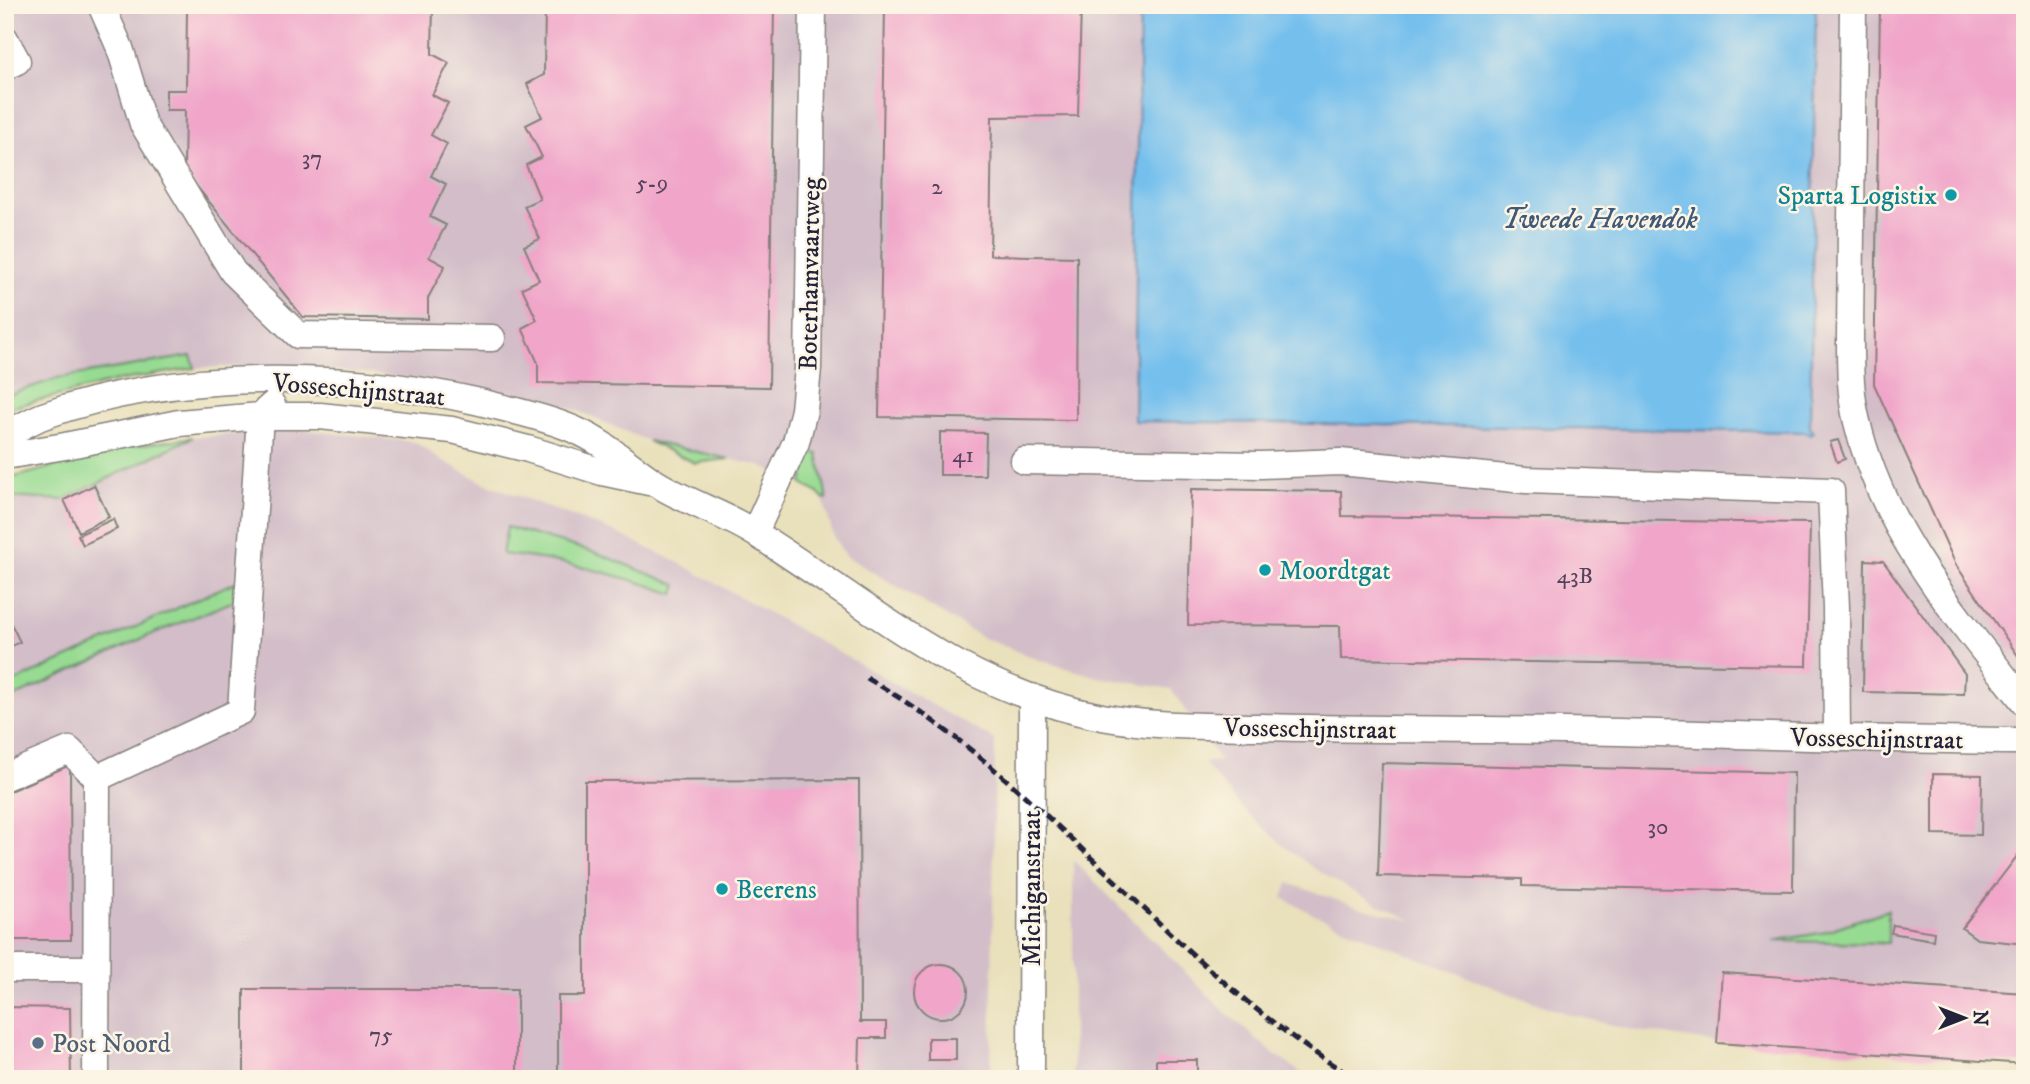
<svg xmlns="http://www.w3.org/2000/svg" width="2030" height="1084" font-family="'IM FELL DW Pica',serif">
  <style>
    .industrial { fill: #d2bdc8 }
    .green { fill: #97da91; stroke: #5c7e66; stroke-width: 2 }
    .water { fill: #74bfed; stroke: #4b7094; stroke-width: 2 }
    .building { fill: #f0a5c9 }
    .lines { fill: none; stroke-linecap: round; stroke-linejoin: round }
    .minor-casing { stroke: #86817c; stroke-width: 29 }
    .minor { stroke: #fff; stroke-width: 26 }
    .rail { stroke: #22223b; stroke-width: 5; stroke-dasharray: 10 5; stroke-linecap: butt }
    .culture-dot { fill: #0f9aa8; stroke: #fcf5e5; stroke-width: 2.5 }
    .service-dot { fill: #5c6f8a; stroke: #fcf5e5; stroke-width: 2.5 }
    .labels { text-anchor: middle; stroke-width: 5; stroke-linejoin: round; paint-order: stroke }
    .number-label { font-size: 23px; fill: #56435e }
    .culture-label { font-size: 26px; fill: #0d838f; stroke: #fcf5e5; text-anchor: start }
    .street-label { font-size: 26px; fill: #22223b; stroke: #fcf5e5 }
    .service-label { font-size: 26px; fill: #4e5e75; stroke: #fcf5e5; text-anchor: start }
    .water-label { font-size: 28px; font-style: italic; fill: #3f5979; stroke: #fcf5e5 }
  </style>
  <rect width="100%" height="100%" fill="#fcf5e5"/>
  <filter id="ink" filterUnits="userSpaceOnUse"><feTurbulence type="fractalNoise" baseFrequency=".0143" numOctaves="2"/><feDisplacementMap in="SourceGraphic" scale="14" xChannelSelector="R" yChannelSelector="G"/><feConvolveMatrix kernelMatrix="1 2 1 2 8 2 1 2 1" color-interpolation-filters="sRGB"/></filter>
  <filter id="wash" filterUnits="userSpaceOnUse"><feTurbulence type="fractalNoise" baseFrequency=".00686" numOctaves="4" result="noise"/><feDisplacementMap in="SourceGraphic" scale="28" xChannelSelector="R" yChannelSelector="G"/><feGaussianBlur stdDeviation="1.57" result="paint"/><feColorMatrix in="noise" values="0 0 0 0 0 0 0 0 0 0 0 0 0 0 0 0 0 1.4 0 .05"/><feComposite in="paint" operator="in"/></filter>
  <g filter="url(#wash)">
    <rect width="100%" height="100%" fill="#e9e0bc"/>
    <!-- industrial -->
    <path class="industrial" d="M5,5H1140L1134,421L1805,432L1810,435L1813,432L1810,427L1816,5H2025V993L1723,973L1717,1043L1633,1030L1571,1015L1511,994L1385,945L1313,914L1283,898L1288,883L1357,907L1413,921L1359,895L1315,869L1280,843L1241,807L1204,763L1220,761L1171,689L1098,677L1042,661L981,637L846,556L834,538L823,499L811,488L760,466L648,441L566,406L437,381L306,367L257,366L195,368L117,381L5,409Z
      M297,429L415,442L440,459L482,482L617,533L687,567L995,740L991,1079H5V481L126,447L193,437Z
      M1073,860L1223,1010L1274,1054L1310,1079H1073Z"/>
    <!-- green -->
    <path class="green" d="M191,356L195,368L117,381L5,409V396L58,378Z
      M193,437L64,500L5,497V481L15,477L126,447Z
      M648,441L729,459L695,463Z
      M812,452L818,454L827,499H823L818,493L802,484L809,455Z
      M507,527L597,553L677,585L674,594C618,574 562,560 502,554Z
      M235,582L234,601L150,635L5,701V686Z
      M1888,910V943L1773,941L1820,933Z"/>
    <!-- water -->
    <path class="water" d="M1140,5H1816L1810,427L1813,432L1810,435L1805,432L1134,421Z"/>
    <g id="blocks">
      <!-- building -->
      <path class="building" d="M167,5H433L432,54L449,63L432,95L448,103L431,135L447,144L431,176L446,184L430,217L446,225L429,257L445,266L428,298V319L303,317L184,171L185,110H166V90H186L187,9L167,8Z
        M545,5H774L769,387L538,383V363L522,328L537,320L522,288L539,280L524,246L540,239L524,206L540,199L526,165L542,157L526,125L542,117L527,84L544,75Z
        M885,5H1081L1078,116L992,117L990,255L1077,257L1076,420L879,417Z
        M1880,5H2025V666L1956,565L1874,384Z
        M940,432L986,433L985,475H940Z
        M1838,440L1845,459L1837,462L1830,442Z
        M94,485L109,517L79,532L64,500Z
        M1191,489L1341,491L1342,516L1810,523L1807,666L1341,659L1340,626L1188,625Z
        M113,519L117,529L83,545L78,535Z
        M1865,560L1883,561L1965,674L1964,694L1863,692Z
        M5,611L20,642L5,649Z
        M1382,763L1794,773L1793,891L1522,886V879L1378,876Z
        M70,765L71,940H5V793Z
        M1933,774L1982,775L1981,835L1933,834Z
        M859,780L860,1022H886V1038H860L859,1079H558V996H585V781Z
        M2025,846V944L1977,939L1962,928Z
        M1893,925L1934,932L1933,940L1891,933Z
        M914 991a27 27 0 1 1 54 0a27 27 0 1 1-54 0Z
        M1722,973L2025,993V1064L1717,1043Z
        M244,989H517V1079H244Z
        M5,1007L70,1008L71,1079H5Z
        M928,1038H956V1060H928Z
        M1156,1060H1197V1073H1224V1079H1130V1074H1156Z"/>
    </g>
  </g>
  <g filter="url(#ink)">
    <use href="#blocks" fill-opacity="0" stroke="#86817c" stroke-width="2"/>
    <g class="lines">
      <defs>
        <path id="minor" d="M101,5L120,48L143,124L233,272L298,335L492,338
          M1853,5L1850,338C1850,366 1850,395 1857,422C1882,530 1958,618 2025,703
          M5,39L17,61L5,67
          M5,435C18,429 30,421 43,416C179,367 365,371 504,408C527,414 553,420 575,430C604,442 628,465 654,482C687,503 726,514 758,535C872,607 965,691 1102,717C1155,727 1208,726 1261,727C1335,729 1410,729 1484,730C1664,731 1844,740 2025,741
          M5,456L65,446L179,423L260,416H320L452,430L528,449L602,472L649,482
          M1024,461L1261,465L1340,462L1526,480L1831,491L1836,607L1837,738
          M755,532L796,442L804,410L808,368L813,5
          M5,777L69,750L97,778L96,1079
          M97,778L241,711L260,416L272,405
          M5,969H96
          M1031,1079L1032,697"/>
      </defs>
      <!-- minor casing -->
      <use href="#minor" class="minor-casing"/>
      <!-- minor -->
      <use href="#minor" class="minor"/>
      <!-- rail -->
      <path class="rail" d="M867,678C1051,784 1173,971 1356,1079"/>
    </g>
  </g>
  <!-- markers -->
  <g class="culture-dot">
    <circle cx="1951" cy="195" r="7"/>
    <circle cx="1265" cy="570" r="7"/>
    <circle cx="722" cy="889" r="7"/>
  </g>
  <circle class="service-dot" cx="38" cy="1043" r="7"/>
  <g class="labels">
    <!-- number labels -->
    <g class="number-label">
      <text x="312" y="165">37</text>
      <text x="652" y="190">5-9</text>
      <text x="937" y="194">2</text>
      <text x="963" y="462">41</text>
      <text x="1575" y="583">43B</text>
      <text x="1658" y="834">30</text>
      <text x="381" y="1042">75</text>
    </g>
    <!-- culture labels -->
    <g class="culture-label">
      <text x="1937" y="204" text-anchor="end">Sparta Logistix</text>
      <text x="1279" y="579">Moordtgat</text>
      <text x="736" y="898">Beerens</text>
    </g>
    <!-- street labels -->
    <g class="street-label">
      <text transform="translate(809 274) rotate(-89)" y="9">Boterhamvaartweg</text>
      <text transform="translate(359 389) rotate(5)" y="9">Vosseschijnstraat</text>
      <text transform="translate(1310 728) rotate(1)" y="9">Vosseschijnstraat</text>
      <text transform="translate(1877 738) rotate(1)" y="9">Vosseschijnstraat</text>
      <text transform="translate(1031 888) rotate(-90)" y="9">Michiganstraat</text>
    </g>
    <!-- service labels -->
    <g class="service-label">
      <text x="52" y="1052">Post Noord</text>
    </g>
    <!-- water labels -->
    <g class="water-label">
      <text x="1600" y="228">Tweede Havendok</text>
    </g>
  </g>
  <!-- margin -->
  <rect width="2030" height="1084" fill="none" stroke="#fcf5e5" stroke-width="28"/>
  <!-- north arrow -->
  <g transform="translate(1964 1018) rotate(90)" stroke="#fcf5e5" stroke-width="5" paint-order="stroke">
  <path d="M0-5L12 26L0 18L-12 26Z" fill="#22223b"/>
  <text y="-10" font-size="19" font-weight="bold" text-anchor="middle" fill="#22223b">N</text>
  </g>
</svg>
